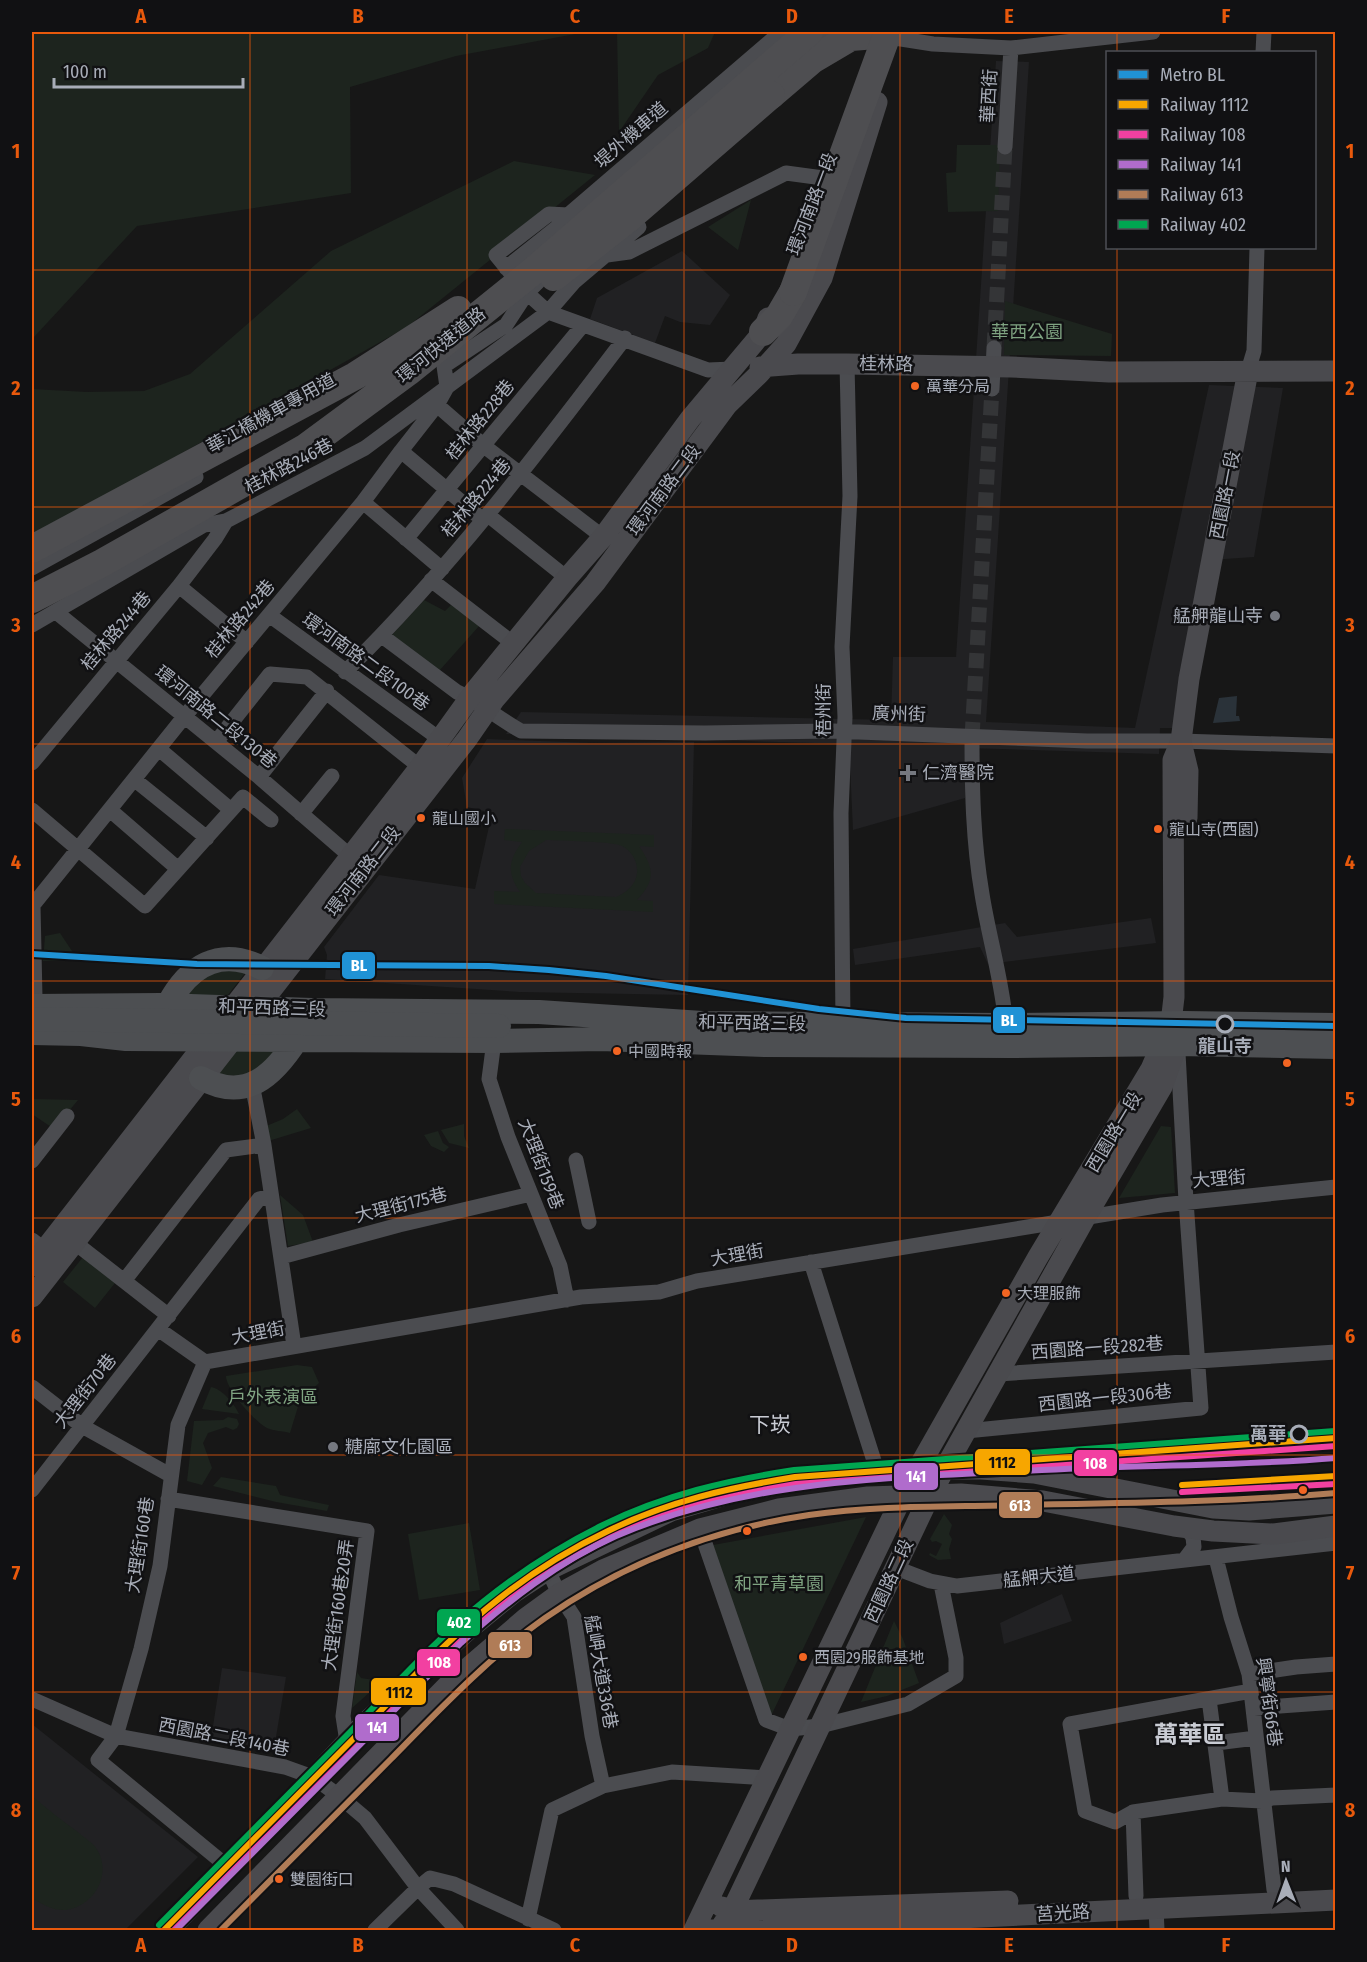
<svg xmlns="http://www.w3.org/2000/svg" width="1367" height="1962" font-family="'Fira Sans Condensed','Noto Sans TC',sans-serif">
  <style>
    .built { fill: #212123 }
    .green { fill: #1d241e; fill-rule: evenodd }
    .water { fill: #2a3239 }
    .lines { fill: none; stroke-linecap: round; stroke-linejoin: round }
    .street-tunnel { stroke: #343537; stroke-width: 15; stroke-dasharray: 15 8; stroke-linecap: butt }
    .street { stroke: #4b4c50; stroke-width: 15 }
    .secondary { stroke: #4a4a4e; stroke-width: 21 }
    .primary { stroke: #4d4f52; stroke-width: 24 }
    .highway { stroke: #4e4e51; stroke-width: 28 }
    .primary-bridge { stroke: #4d4f52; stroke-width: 24 }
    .highway-bridge { stroke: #4e4e51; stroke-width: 28 }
    .rail-1-casing { stroke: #111113; stroke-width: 10 }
    .rail-2-casing { stroke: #111113; stroke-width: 10 }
    .rail-3-casing { stroke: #111113; stroke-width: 10 }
    .rail-4-casing { stroke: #111113; stroke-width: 10 }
    .rail-5-casing { stroke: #111113; stroke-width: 10 }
    .rail-1 { stroke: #f7a600; stroke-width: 6 }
    .rail-2 { stroke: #f240a1; stroke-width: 6 }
    .rail-3 { stroke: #b06ccc; stroke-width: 6 }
    .rail-4 { stroke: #b07c57; stroke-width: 6 }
    .rail-5 { stroke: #00a651; stroke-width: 6 }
    .metro-1-casing { stroke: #111113; stroke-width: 10 }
    .metro-1 { stroke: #2092d5; stroke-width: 6 }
    .grid { fill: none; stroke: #e8590c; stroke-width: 1.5; stroke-opacity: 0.55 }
    .bus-dot { fill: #f26522; stroke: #111113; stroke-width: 2 }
    .poi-dot { fill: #757880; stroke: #111113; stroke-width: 2 }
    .stop-dot { fill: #111113; stroke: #a8adb8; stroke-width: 3 }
    .labels { text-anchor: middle; stroke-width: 5; stroke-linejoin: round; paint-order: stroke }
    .bus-label { font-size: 16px; fill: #a8adb8; stroke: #111113; text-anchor: start }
    .street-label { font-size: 18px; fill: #a8adb8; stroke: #111113 }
    .park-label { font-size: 18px; fill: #7fa381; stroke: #111113 }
    .poi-label { font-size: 18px; fill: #a8adb8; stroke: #111113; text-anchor: start }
    .stop-label { font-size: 18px; font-weight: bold; fill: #a8adb8; stroke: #111113 }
    .quarter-label { font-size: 21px; fill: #c9ccd4; stroke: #111113 }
    .district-label { font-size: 24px; font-weight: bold; fill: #c9ccd4; stroke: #111113 }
    .line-badge { stroke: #111113; stroke-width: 2 }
    .badge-label { font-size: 16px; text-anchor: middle; font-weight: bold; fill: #fff }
    .pale-badge-label { font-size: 16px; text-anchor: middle; font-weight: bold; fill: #111 }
    .neatline { fill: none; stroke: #e8590c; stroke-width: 2 }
    .grid-label { font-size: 20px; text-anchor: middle; font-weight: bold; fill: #e8590c }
  </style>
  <rect width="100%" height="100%" fill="#171717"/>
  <!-- built -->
  <path class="built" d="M996,61L1029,62L986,722L1135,728L1209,385L1283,388L1254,557L1210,560L1176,728H1160L1159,754L967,748L965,798L853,830L849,744L506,734L521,712L891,720L893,657H956Z
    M682,251L730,295L710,325L680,322L665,316L655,343L590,319L597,298Z
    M487,739L592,743L694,742L688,995L520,992L325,979L327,955L324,947L379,875L475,889L492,813L467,807L462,778Z
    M1151,918L1156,943L988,964L980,947L855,965L853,949L1005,923L1017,937Z
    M1062,1594L1072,1621L1004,1644L1000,1623Z
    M222,1668L286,1677L274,1749L211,1739Z
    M32,1724L198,1857L125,1930H32Z"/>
  <!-- green -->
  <path class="green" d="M32,32H586L456,56L350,87L351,193L137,226L34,337H32Z
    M617,32H715L708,48L658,75L619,132Z
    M957,145H1000L998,211L948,212L946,173L956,172Z
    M514,161L595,175L407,327L32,537V389L87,392L144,391L190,374L331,251Z
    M751,200L738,250L708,227Z
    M1005,301L1112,334L1111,356L1004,355Z
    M424,600L445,611L451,605L480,625L439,671L391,636Z
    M505,829L654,835V847L639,846C654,868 656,880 637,900L653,901V912L494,904V891L520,892C507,873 508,861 522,842L504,840ZM546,840C561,841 611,841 622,846C632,851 638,862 637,873C636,885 626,893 616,897L536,893L525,883L521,876L520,867L529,851Z
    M60,933L78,960L43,961L45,936Z
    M219,965L246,972L227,996H183Z
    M238,1048H275L280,1055L254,1078L217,1074Z
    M32,1099L78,1100L54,1129L32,1114Z
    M297,1109L311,1128L265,1142L264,1127L283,1119Z
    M464,1124V1136L469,1148L449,1143L441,1130Z
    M1161,1126L1171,1127L1175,1193L1119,1198Z
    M438,1131L443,1143L449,1147L444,1152L431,1146L424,1135Z
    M280,1195L303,1215L313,1242L288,1246Z
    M83,1257L115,1283L95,1308L63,1282Z
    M297,1365L312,1367L319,1383L300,1400L290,1433C283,1431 273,1431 267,1428C254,1421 226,1389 226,1376Z
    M211,1387C222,1389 234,1403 239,1414L202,1409Z
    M228,1417L237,1419L239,1424L237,1428L233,1430L226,1427L208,1433L203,1443L212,1468L202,1485L187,1481L194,1421L223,1420Z
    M221,1477L276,1486L280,1495L329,1505L327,1511L276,1502L213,1486Z
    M944,1514L952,1525L949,1534L952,1539L949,1549L951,1559L938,1560L929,1555L930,1553L936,1556L942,1544L936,1541L932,1542L930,1539Z
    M866,1517L771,1716L713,1545Z
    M469,1523L480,1590L419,1600L408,1534Z
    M894,1621L903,1639L919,1683L887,1696L861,1702Z
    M357,1672L361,1678L374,1680L387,1677L352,1708Z
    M32,1796C47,1809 63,1821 79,1833C84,1838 92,1842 96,1848C113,1873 95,1906 66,1910C53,1911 42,1904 32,1898Z"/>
  <!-- water -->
  <path class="water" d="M1237,696L1236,716H1239L1240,721L1213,723L1219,698Z"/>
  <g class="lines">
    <!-- street-tunnel -->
    <path class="street-tunnel" d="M994,348L1005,147
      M972,737L992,389"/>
    <!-- street -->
    <path class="street" d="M882,36L933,44L1011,48L1153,32
      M808,49L828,32
      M1263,52L1264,32
      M1005,147L1011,48
      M568,215L549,214L496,255L527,293L548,312L708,370L733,369
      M607,255L629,252L786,173L823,178
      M506,268L561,224L568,215L781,32
      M847,364L850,496L842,647L845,717L841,813L843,1023L850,1029
      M1248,371L1254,351L1257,248
      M992,389L994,348
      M437,405L484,446L603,537
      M401,451L483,520
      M363,502L442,569
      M488,515L567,578
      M406,539L583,325
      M32,568L196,477
      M431,580L514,644
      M179,586L247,642
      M56,612L259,777L349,855
      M269,615L441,740
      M32,625L204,525L226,521L365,448L548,312L574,282L639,227
      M382,636L457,692C480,702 499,719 521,731L705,733L833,731L1087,741H1181L1336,746
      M345,672C449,570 537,454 625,338
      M972,737C972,790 973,841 982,894C989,938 1002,980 1006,1025
      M216,742L270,674L307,677L420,767
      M159,749L231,810
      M32,763L179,586L215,539L226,521
      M259,777L327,691
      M135,780L207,838
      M32,810L145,906L243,797L271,820
      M110,810L177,868
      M301,814L332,776
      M35,998L33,905L184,717L363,502L401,451L437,405L447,387L444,366L506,325L527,293L538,282
      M494,1041L489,1079L508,1137L560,1266L567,1300
      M252,1084L264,1145L294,1346
      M576,1160L589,1222
      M32,1161L67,1116
      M32,1240L45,1250
      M74,1242L169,1316
      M281,1257L399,1225L531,1194
      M811,1262L875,1464L880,1471
      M124,1281L226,1150L264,1145
      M158,1329L205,1362L581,1297L659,1292L697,1281L1162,1205L1336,1187
      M205,1362L178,1425L160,1566L141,1649L116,1736L98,1760L228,1867
      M998,1374L1336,1352
      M32,1387L82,1426L170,1475
      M966,1431L1201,1408L1186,1201L1178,1053
      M32,1490L259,1199L271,1196
      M168,1499L367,1531L343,1716L347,1742
      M700,1529L766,1720L790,1729L820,1726L908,1704L956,1676V1658L941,1584
      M1216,1558L1231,1617L1249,1674L1274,1890
      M1185,1559L1194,1547L1193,1537L1186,1528
      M896,1568L930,1581L957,1586L1336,1543
      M548,1570L559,1594L574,1617L592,1736L603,1786
      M1249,1674L1296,1667L1336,1664
      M32,1699L116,1736L285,1767L313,1777L339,1796L365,1818L418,1888L457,1930
      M1209,1699L1222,1799
      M1254,1708L1336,1702
      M1216,1743L1256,1738
      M1133,1812L1115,1822L1085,1811L1070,1724L1251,1691
      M1136,1896L1133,1812L1222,1799L1262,1801L1272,1798L1336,1795
      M1156,1908L1157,1930
      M528,1919L552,1810L603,1786L672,1772L767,1778
      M375,1930L418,1888L430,1878L454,1884L554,1930"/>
    <!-- secondary -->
    <path class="secondary" d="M760,367L798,364H847L1011,367L1109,372L1336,371
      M1181,742L1188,771L1187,818
      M32,1266L420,767L474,692L567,578L603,537L690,419L763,332L768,318
      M32,1297L467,739L494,700L595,583L727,405L759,374L786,344L822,278L877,102
      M722,1907L732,1911L1008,1901
      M169,1930L365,1723L469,1629L513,1593L548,1570L671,1511L729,1494L785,1483L880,1471L944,1469H981L1034,1473L1213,1508L1249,1510L1336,1503
      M208,1930L448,1685L526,1618L559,1594L603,1570L700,1529L779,1509L868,1497L961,1494L1043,1501L1174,1526L1213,1531L1274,1534L1336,1526
      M694,1930L903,1495L1038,1257L1151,1069L1171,1023L1174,997L1173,760L1181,741L1189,679L1248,371
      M710,1930L1336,1900
      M719,1930L732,1911L930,1495L1085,1218L1162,1087L1183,1028"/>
    <!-- primary -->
    <path class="primary" d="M168,1005C188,967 219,946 262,968
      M32,1006L161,1005L312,1010L539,1012L702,1023L1006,1025L1184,1023L1336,1025
      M32,1033L81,1034L126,1039L494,1041L601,1039L765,1045L1008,1046L1178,1044L1336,1047
      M201,1078C246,1103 274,1075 297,1039"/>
    <!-- highway -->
    <path class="highway" d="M771,95L812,60L851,37L876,35
      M763,332L779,316L793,292"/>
    <!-- primary-bridge -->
    <path class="primary-bridge" d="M32,1019L499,1026"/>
    <!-- highway-bridge -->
    <path class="highway-bridge" d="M554,277L630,217L771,95
      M793,292L888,32
      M32,549L355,376L458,310
      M32,599L102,563L305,448L408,372L532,272L809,32"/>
    <defs>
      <path id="rail-1" d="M1182,1485L1336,1476
        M164,1930C229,1864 294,1799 359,1733C393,1699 425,1662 462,1630C505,1591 555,1556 608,1531C669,1501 728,1488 795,1477L1336,1438"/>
      <path id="rail-2" d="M1182,1492L1336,1484
        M174,1930C237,1867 299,1804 362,1741C396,1706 429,1671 464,1638C506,1598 558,1564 610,1538C669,1509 731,1495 796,1484L1336,1446"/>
      <path id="rail-3" d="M176,1930L461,1643C508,1601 558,1562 616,1536C732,1486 857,1479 981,1473C1027,1471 1073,1468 1119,1467C1191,1465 1264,1464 1336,1458"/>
      <path id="rail-4" d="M221,1930C277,1873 334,1816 391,1759C440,1709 488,1658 545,1618C624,1563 715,1529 809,1515C878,1505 949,1507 1018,1505C1124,1503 1230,1502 1336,1493"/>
      <path id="rail-5" d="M159,1925C223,1860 287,1795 351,1731C386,1695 419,1657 457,1624C501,1585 550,1551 603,1525C664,1495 728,1480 794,1470L1335,1431"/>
    </defs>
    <!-- rail-1 casing -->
    <use href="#rail-1" class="rail-1-casing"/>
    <!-- rail-2 casing -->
    <use href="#rail-2" class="rail-2-casing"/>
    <!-- rail-3 casing -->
    <use href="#rail-3" class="rail-3-casing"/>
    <!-- rail-4 casing -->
    <use href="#rail-4" class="rail-4-casing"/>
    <!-- rail-5 casing -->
    <use href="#rail-5" class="rail-5-casing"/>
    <!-- rail-1 -->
    <use href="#rail-1" class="rail-1"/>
    <!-- rail-2 -->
    <use href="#rail-2" class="rail-2"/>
    <!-- rail-3 -->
    <use href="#rail-3" class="rail-3"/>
    <!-- rail-4 -->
    <use href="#rail-4" class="rail-4"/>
    <!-- rail-5 -->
    <use href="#rail-5" class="rail-5"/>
    <defs>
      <path id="metro-1" d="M32,954L197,964L489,966L549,970L606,976L819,1009L906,1018L1336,1026"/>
    </defs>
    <!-- metro-1 casing -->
    <use href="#metro-1" class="metro-1-casing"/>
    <!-- metro-1 -->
    <use href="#metro-1" class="metro-1"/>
  </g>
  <!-- grid -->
  <path class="grid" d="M250,32V1930M467,32V1930M684,32V1930M900,32V1930M1117,32V52M1117,248V1930M32,270H1336M32,507H1336M32,744H1336M32,981H1336M32,1218H1336M32,1455H1336M32,1692H1336"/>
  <!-- markers -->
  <g class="bus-dot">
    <circle cx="915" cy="386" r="5"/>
    <circle cx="421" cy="818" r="5"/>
    <circle cx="1158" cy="829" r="5"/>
    <circle cx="617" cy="1051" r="5"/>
    <circle cx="1287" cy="1063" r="5"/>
    <circle cx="1006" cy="1293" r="5"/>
    <circle cx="1303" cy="1490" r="5"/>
    <circle cx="747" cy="1531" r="5"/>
    <circle cx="803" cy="1657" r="5"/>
    <circle cx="279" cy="1879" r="5"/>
  </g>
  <g class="poi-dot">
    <circle cx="1275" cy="616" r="6"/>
    <path d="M905 764h6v6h6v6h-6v6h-6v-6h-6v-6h6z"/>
    <circle cx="333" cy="1447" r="6"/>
  </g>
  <g class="stop-dot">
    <circle cx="1225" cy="1024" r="8"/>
    <circle cx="1299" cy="1434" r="8"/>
  </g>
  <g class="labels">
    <!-- bus labels -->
    <g class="bus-label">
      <text x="926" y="392">萬華分局</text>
      <text x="432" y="824">龍山國小</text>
      <text x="1169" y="835">龍山寺(西園)</text>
      <text x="628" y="1057">中國時報</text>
      <text x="1017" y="1299">大理服飾</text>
      <text x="814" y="1663">西園29服飾基地</text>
      <text x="290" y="1885">雙園街口</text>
    </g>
    <!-- street labels -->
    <g class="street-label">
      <text transform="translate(989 96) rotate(-87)" y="6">華西街</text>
      <text transform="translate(631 135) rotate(-41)" y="6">堤外機車道</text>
      <text transform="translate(812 204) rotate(-69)" y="6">環河南路一段</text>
      <text transform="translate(441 345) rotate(-39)" y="6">環河快速道路</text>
      <text transform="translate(886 364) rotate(1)" y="6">桂林路</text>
      <text transform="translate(271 413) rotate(-29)" y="6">華江橋機車專用道</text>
      <text transform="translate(480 420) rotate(-51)" y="6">桂林路228巷</text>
      <text transform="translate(289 466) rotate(-28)" y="6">桂林路246巷</text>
      <text transform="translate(664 490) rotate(-53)" y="6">環河南路二段</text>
      <text transform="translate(1225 495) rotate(-79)" y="6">西園路一段</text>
      <text transform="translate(476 498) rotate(-50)" y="6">桂林路224巷</text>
      <text transform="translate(240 619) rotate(-50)" y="6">桂林路242巷</text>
      <text transform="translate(116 631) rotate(-50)" y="6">桂林路244巷</text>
      <text transform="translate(366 662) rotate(36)" y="6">環河南路二段100巷</text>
      <text transform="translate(824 710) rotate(-90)" y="6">梧州街</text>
      <text transform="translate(899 714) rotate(2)" y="6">廣州街</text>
      <text transform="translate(216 717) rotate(39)" y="6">環河南路二段130巷</text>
      <text transform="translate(363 871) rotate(-52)" y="6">環河南路二段</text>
      <text transform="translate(272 1008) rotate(2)" y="6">和平西路三段</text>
      <text transform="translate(752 1023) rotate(1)" y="6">和平西路三段</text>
      <text transform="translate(1114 1132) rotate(-59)" y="6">西園路一段</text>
      <text transform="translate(541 1164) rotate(69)" y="6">大理街159巷</text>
      <text transform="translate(1219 1179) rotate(-5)" y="6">大理街</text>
      <text transform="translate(401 1205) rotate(-14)" y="6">大理街175巷</text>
      <text transform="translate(737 1255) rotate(-10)" y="6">大理街</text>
      <text transform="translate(258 1333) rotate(-11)" y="6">大理街</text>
      <text transform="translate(1097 1348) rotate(-4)" y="6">西園路一段282巷</text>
      <text transform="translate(85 1391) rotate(-52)" y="6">大理街70巷</text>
      <text transform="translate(1105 1398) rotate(-6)" y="6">西園路一段306巷</text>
      <text transform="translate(140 1545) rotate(-81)" y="6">大理街160巷</text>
      <text transform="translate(1039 1577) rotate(-6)" y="6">艋舺大道</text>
      <text transform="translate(889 1581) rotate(-65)" y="6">西園路二段</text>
      <text transform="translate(338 1605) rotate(-82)" y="6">大理街160巷20弄</text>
      <text transform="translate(601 1672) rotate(80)" y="6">艋岬大道336巷</text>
      <text transform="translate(1269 1702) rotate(82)" y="6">興寧街66巷</text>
      <text transform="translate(224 1737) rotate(11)" y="6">西園路二段140巷</text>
      <text transform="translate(1063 1913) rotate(-3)" y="6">莒光路</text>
    </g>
    <!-- park labels -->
    <g class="park-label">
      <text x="1027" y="338">華西公園</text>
      <text x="273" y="1403">戶外表演區</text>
      <text x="779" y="1590">和平青草園</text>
    </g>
    <!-- poi labels -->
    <g class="poi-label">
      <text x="1263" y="622" text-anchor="end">艋舺龍山寺</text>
      <text x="922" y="779">仁濟醫院</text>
      <text x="345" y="1453">糖廍文化園區</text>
    </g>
    <!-- stop labels -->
    <g class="stop-label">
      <text x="1225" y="1052">龍山寺</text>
      <text x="1286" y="1440" text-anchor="end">萬華</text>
    </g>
    <!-- quarter labels -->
    <g class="quarter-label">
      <text x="770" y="1432">下崁</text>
    </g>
    <!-- district labels -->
    <g class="district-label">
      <text x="1190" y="1743">萬華區</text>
    </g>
  </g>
  <g class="line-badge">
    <rect x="341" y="951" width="35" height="29" rx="6" fill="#2092d5"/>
    <rect x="992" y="1006" width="34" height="28" rx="6" fill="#2092d5"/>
    <rect x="974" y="1448" width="57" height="28" rx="6" fill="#f7a600"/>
    <rect x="1073" y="1449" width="45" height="28" rx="6" fill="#f240a1"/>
    <rect x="893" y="1462" width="46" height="29" rx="6" fill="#b06ccc"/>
    <rect x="998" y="1491" width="45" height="28" rx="6" fill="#b07c57"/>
    <rect x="436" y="1608" width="45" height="29" rx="6" fill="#00a651"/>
    <rect x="487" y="1631" width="46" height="28" rx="6" fill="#b07c57"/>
    <rect x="416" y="1648" width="45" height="29" rx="6" fill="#f240a1"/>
    <rect x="370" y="1677" width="57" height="29" rx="6" fill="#f7a600"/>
    <rect x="354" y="1713" width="46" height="29" rx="6" fill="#b06ccc"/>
  </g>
  <g class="badge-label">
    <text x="359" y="971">BL</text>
    <text x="1009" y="1026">BL</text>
    <text x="1095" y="1469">108</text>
    <text x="916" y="1482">141</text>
    <text x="1020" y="1511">613</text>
    <text x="459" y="1628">402</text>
    <text x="510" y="1651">613</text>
    <text x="439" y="1668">108</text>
    <text x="377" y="1733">141</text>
  </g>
  <g class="pale-badge-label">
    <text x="1002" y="1468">1112</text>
    <text x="399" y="1698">1112</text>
  </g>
  <!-- border -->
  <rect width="1367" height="1962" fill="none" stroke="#111113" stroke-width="66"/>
  <!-- legend -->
  <rect x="1106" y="51" width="210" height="198" fill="#111113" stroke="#4d4f55" stroke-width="1.5"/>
  <rect x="1118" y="70" width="30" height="9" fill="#2092d5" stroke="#4d4f55" stroke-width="1.5"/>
  <text x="1160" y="81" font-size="18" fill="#a8adb8">Metro BL</text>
  <rect x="1118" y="100" width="30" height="9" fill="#f7a600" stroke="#4d4f55" stroke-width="1.5"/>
  <text x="1160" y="111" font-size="18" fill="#a8adb8">Railway 1112</text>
  <rect x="1118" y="130" width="30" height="9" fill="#f240a1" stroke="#4d4f55" stroke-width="1.5"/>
  <text x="1160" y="141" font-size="18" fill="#a8adb8">Railway 108</text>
  <rect x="1118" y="160" width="30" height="9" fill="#b06ccc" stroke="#4d4f55" stroke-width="1.5"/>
  <text x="1160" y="171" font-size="18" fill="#a8adb8">Railway 141</text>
  <rect x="1118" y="190" width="30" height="9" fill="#b07c57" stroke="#4d4f55" stroke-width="1.5"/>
  <text x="1160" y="201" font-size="18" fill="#a8adb8">Railway 613</text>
  <rect x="1118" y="220" width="30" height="9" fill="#00a651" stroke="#4d4f55" stroke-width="1.5"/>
  <text x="1160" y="231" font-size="18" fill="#a8adb8">Railway 402</text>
  <!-- north arrow -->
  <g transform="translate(1286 1881) rotate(359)" stroke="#111113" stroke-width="4.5" paint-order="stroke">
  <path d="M0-4.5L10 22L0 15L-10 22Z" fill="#a8adb8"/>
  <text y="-9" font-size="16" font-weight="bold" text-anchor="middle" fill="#a8adb8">N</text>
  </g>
  <!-- scale -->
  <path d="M54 78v9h189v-9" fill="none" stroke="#a8adb8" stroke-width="3"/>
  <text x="63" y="78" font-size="18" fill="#a8adb8" stroke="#111113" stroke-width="4.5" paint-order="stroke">100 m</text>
  <rect x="33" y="33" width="1301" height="1896" class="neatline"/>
  <g class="grid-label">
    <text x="141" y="23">A</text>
    <text x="358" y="23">B</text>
    <text x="575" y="23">C</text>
    <text x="792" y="23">D</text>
    <text x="1009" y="23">E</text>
    <text x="1226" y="23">F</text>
    <text x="16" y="158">1</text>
    <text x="1350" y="158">1</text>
    <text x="16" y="395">2</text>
    <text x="1350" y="395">2</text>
    <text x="16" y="632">3</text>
    <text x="1350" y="632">3</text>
    <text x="16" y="869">4</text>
    <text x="1350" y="869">4</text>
    <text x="16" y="1106">5</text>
    <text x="1350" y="1106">5</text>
    <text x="16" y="1343">6</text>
    <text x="1350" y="1343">6</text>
    <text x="16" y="1580">7</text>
    <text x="1350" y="1580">7</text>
    <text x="16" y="1817">8</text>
    <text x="1350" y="1817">8</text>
    <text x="141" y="1952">A</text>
    <text x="358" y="1952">B</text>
    <text x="575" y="1952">C</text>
    <text x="792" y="1952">D</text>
    <text x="1009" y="1952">E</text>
    <text x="1226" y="1952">F</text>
  </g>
</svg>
